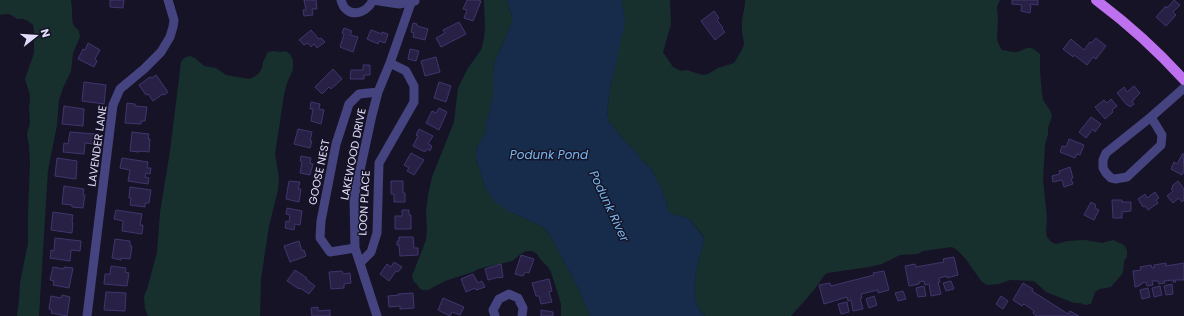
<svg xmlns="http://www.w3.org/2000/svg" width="1184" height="316" font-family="Poppins,sans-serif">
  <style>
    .green { fill: #17302e }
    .water { fill: #172c4b }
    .building { fill: #282145; stroke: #40366e }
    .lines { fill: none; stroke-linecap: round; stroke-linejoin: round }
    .minor { stroke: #454480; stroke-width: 9 }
    .primary { stroke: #bd71ee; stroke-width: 10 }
    .labels { text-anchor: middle; stroke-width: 3; stroke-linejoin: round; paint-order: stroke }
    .street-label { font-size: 11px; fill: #e0ddfb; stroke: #161326 }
    .water-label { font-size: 12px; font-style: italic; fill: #77b9ee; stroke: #161326 }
  </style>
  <rect width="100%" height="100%" fill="#161326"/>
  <!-- green -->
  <path class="green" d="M0,0H71C71,3 72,7 72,10C73,21 70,23 79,31L80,37L73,53L71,71L63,88L59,100L57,125L48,170L39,316H17L19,300L20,283L28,243V214L30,162L29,145L28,140L27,134L30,123L29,106L30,101V95L25,79L34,53V31L33,25L28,21L23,19H17C11,14 8,13 0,15Z
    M484,0H507L512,17V22L495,62L493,74V94L484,135L478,146L476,152V158L485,187L510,212L542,226L550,235L578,288L588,311L589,316H561V304L551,272L548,267L540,259L537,254L532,251H526L521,254L512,261L478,269L473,272L445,281L428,290H422L419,288L417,284L414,282L412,276L426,240L427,229L426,212L428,195L432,177L454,122L458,88L468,68L481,50L484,39L485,28Z
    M622,0H670L671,24L663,52L673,67L681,71L686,70L703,75L708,74L718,68L734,63L743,48L744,43L742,32V20L745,4V0H1000L997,7L998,19L997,39L999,45L1002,50C1006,50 1012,53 1016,52C1028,49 1028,43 1040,54V72L1042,94L1043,100L1050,110L1052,116L1048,128V134L1045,145L1043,180L1047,218L1046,231L1047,237L1051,242L1056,244L1068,241L1085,240L1102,243L1113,240L1124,245L1127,250V257L1124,261L1123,273L1111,287L1100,289L1095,292L1091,304L1085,305L1080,303H1074L1046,292L1034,281L1010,280L999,284L987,285L982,282L965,258L957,250L952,247L923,251L918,254L900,255L882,264L869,267L827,273C823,276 822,279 819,283C811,295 800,305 791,316H705C703,314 700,311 699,309C687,288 701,259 704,237L690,220L685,217L674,215L669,212L662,190L651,169L642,161L636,152L624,140L609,122L607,111L610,89L625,15L622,5Z
    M274,51L280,52L285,51L290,54L293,60V70L287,83L284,95L275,154L279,178L278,190L269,226L261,279L260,316H148L145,309L144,297L148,286L157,252L160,213L170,151L181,62L184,58L190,56L195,58L204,66L216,68L226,75L249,79L254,77L259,73L262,68L263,62L268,52Z"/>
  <!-- water -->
  <path class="water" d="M507,0H622V5L625,15L624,27L610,89L607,111L609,122L624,140L636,152L642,161L651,169L662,190L669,212L674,215L685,217L690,220L704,238C701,259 687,288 699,309C700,311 703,314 705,316H589L588,311L578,288L550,235L542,226L510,212L495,202L485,187L476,158V152L478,146L484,135L493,94V74L495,62L512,22V17Z"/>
  <!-- building -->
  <path class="building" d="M110,0H124L123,8L110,7Z
    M304,0H316L317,9H312L313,15L304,16L303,10H306Z
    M467,0H478L481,1L473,21L464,18L467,10L463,9Z
    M1012,0H1038V5L1030,4V6H1031L1030,13L1021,11L1022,5L1012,4Z
    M1174,0L1180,5L1173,12L1176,15L1166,26L1156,17L1166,6L1167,8Z
    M714,11L719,18L717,20L723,28L722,29L725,32L715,40L701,21Z
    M459,22L466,34L441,47L436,38L445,33L443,30Z
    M413,23L417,24V26L428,29L425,40L413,37L414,33L411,32Z
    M344,28L352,31L350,35L358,37L353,52L340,47L344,34L342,33Z
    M311,30L319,39L321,38L325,42L317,48L314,44L311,47L308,43L304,45L299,40Z
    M371,30L382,34V32L388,34L385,43L379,41L378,44L367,39Z
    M1096,38L1106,46L1096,59L1093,57L1087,65L1074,55L1073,57L1063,49L1071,39L1084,50L1090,42L1091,43Z
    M88,43L100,50L95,59L97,61L94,67L78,59L83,49L85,50Z
    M410,49L419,51L416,61L408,59Z
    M436,57L440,72L425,76L421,61Z
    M363,65H370V75H364V79H350L351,70H363Z
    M333,69L342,79L331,89L329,87L322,94L315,87Z
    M156,75L168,92L164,95L163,94L153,101L148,94L146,95L139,85L150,77L152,78Z
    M84,82L106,85L104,104L82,101Z
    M439,82L451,86L446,102L434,98Z
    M1134,86L1140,93L1134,99H1135L1132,101L1134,104L1130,107L1128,105H1127L1117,93L1124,87L1127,92Z
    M1111,99L1117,106L1112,110L1113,112L1105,119L1095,107L1104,100L1107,103Z
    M311,102L320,104L319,109L324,110L321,124L311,121L313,109H310Z
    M127,103L135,104V106L147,107L145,121H141V124L125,123Z
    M64,106L84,109L83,126L62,124Z
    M439,108L447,112L439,130L426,123L432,111L436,113Z
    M1091,117L1101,124L1095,132L1093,129L1086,138L1079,132Z
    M298,129L312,132L310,141H312L310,148L294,144Z
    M419,129L433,136L428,144L432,146L430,151L427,149L425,152L413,146L418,136L416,135Z
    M70,132L95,134L94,144L85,143L84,154L63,152L64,143L68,144Z
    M132,132L149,134L148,139H150L149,152L139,151V152L130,151Z
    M1069,139L1084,145L1080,155L1077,154L1075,158L1060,152L1062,146L1066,147Z
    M411,153L424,160L414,175L407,171L409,168L404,165Z
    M1183,153L1184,171L1182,175L1171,169L1174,162L1177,164Z
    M301,156L311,158L310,163L313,164L310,175L300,173L302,162L300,161Z
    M57,158L77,161L76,179L55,176Z
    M122,158L148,162L147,168H151L150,174L146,173L145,177L149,178L148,184L128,181L130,170L120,168Z
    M1070,167L1073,178L1071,179L1073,184L1064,187L1062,180L1053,182L1052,176L1060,174L1059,171Z
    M289,181L300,182L298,189H301L299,202L286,199Z
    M391,181H403V193H405V202H394V194H391Z
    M1178,181L1184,189V200L1182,202L1179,198L1173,203L1167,196L1173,191L1171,189L1173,187L1172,186Z
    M64,186L84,189L83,195H85L83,208L72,207V205L62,204Z
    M130,187L151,190L149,203H145V207L130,205L131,198H129Z
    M1155,192L1159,198L1156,200L1158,203L1148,210L1145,206L1143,207L1138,199L1145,194L1147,198Z
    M1112,200H1122V202H1131V211L1122,212V218H1113Z
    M1091,202L1096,205L1095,208L1099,210L1094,220L1084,215Z
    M287,208L302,211L300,225L295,224L294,230L285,228L286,221L289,222L290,215L286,214Z
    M116,210L142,214L140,225H143L142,234L122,231L123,221L114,219Z
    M402,210H409V215H411V229H395V216H402Z
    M53,212L73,215L72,222L73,223L72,233L51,230Z
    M399,237H413L414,248H418V255L400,256L399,245H397V241H399Z
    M55,238L81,241L80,251L71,250L70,261L50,258L51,250L54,251Z
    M115,239L130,241V246H132L130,259L121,258V260L112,258Z
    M299,241L302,251L304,250L306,256L290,262L284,246Z
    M521,255L534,259L529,273L525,272L523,276L515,274Z
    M954,257L958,275L947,278V276L939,278L940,282H938L941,294L931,296L929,284L925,285L924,281L919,282V284L909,286L905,266L915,264L916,267L944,262L943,259Z
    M394,262L402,267L398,272L396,271L389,281L380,274L387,264L391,267Z
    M1166,263V266L1184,263V280H1175L1176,282H1173V280L1164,281L1165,283L1159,284L1158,281H1152L1153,285L1147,286L1146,282L1142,283V284L1139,285V286L1135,287L1133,271L1141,270L1140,267L1151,265L1152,268H1154V265Z
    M501,264L503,277L499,278V277L488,280L485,269Z
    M111,266L126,268L125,272L129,273L127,286L104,284L105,274H110Z
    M53,267L64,269V267L73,268L69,288L53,285L54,281L50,280Z
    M295,270L307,278L306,279L315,286L309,294L300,288L299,289L287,281Z
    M342,271L343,274L350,273L351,283L344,284V288L331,289L329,272Z
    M884,271L889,290L878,293V290L861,294L862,298H860L863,309L853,311L851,300L848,301L847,297L824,304L819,285L830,283L831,286L874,275L873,273Z
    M473,274L478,283L482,281L485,287L476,290L475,288L466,292L461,279Z
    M549,279L552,291L549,292L552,302L541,304L539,296H536L532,283Z
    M951,281L954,289L946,291L943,283Z
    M1023,283L1033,289L1032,291L1068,314L1070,311L1079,316H1036L1033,313L1034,311L1024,304L1022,306L1013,300Z
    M1172,284L1173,294L1166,295L1164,286Z
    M924,286L926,296L918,297L916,288Z
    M1160,286L1162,295L1154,297L1152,288Z
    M1148,288L1150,297L1142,299L1140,290Z
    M903,291L906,299L898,301L895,293Z
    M106,292L126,293L125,311L104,310Z
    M413,293L414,308L400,309V306L389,307L388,296L399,295L398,294Z
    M62,295L70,297L67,316L51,313L52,310L49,309L51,296L61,298Z
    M874,296L877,305L869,308L866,299Z
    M1001,296L1008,301L1003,309L996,304Z
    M443,298L464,307L460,315L452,312L450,316L438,310Z
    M847,302L849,312L841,314L838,304Z
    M318,307V311L330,310V316H312L311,308Z
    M541,310L553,312V316H541Z"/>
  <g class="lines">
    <!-- minor -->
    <path class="minor" d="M341,0C346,19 366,15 373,0
      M373,0L399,4L415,1
      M1151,117L1162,135L1161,145L1127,177L1115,179L1111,178L1106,173L1103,168V160L1106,153Z
      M1151,117L1184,88
      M355,248L330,252L320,238L321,221L336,144L349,104L359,94L378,92
      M360,263L371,252L377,233L379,163L414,102V86L406,71L390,63
      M87,316L113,105L120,89L144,69L161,52L170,37L173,27L174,20L168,0
      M377,316L355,248L354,198L372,115L378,92L390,63L412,0
      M495,316L493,310L499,299L509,294L518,298L523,308L522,316"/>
    <!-- primary -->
    <path class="primary" d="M1096,0C1128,24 1157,50 1184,80"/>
  </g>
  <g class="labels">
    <!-- street labels -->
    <g class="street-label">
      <text transform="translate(97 146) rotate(-82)" y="4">LAVENDER LANE</text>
      <text transform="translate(353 154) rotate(-79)" y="4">LAKEWOOD DRIVE</text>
      <text transform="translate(319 172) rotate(-78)" y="4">GOOSE NEST</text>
      <text transform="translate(364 203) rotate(-87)" y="4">LOON PLACE</text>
    </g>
    <!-- water labels -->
    <g class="water-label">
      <text x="549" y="159">Podunk Pond</text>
      <text transform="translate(609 206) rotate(65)" y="4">Podunk River</text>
    </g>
  </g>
  <!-- north arrow -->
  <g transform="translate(36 36) rotate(73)" stroke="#161326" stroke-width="3" paint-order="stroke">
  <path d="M0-3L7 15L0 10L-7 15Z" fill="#e0ddfb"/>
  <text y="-6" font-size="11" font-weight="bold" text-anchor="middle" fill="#e0ddfb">N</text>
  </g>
</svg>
